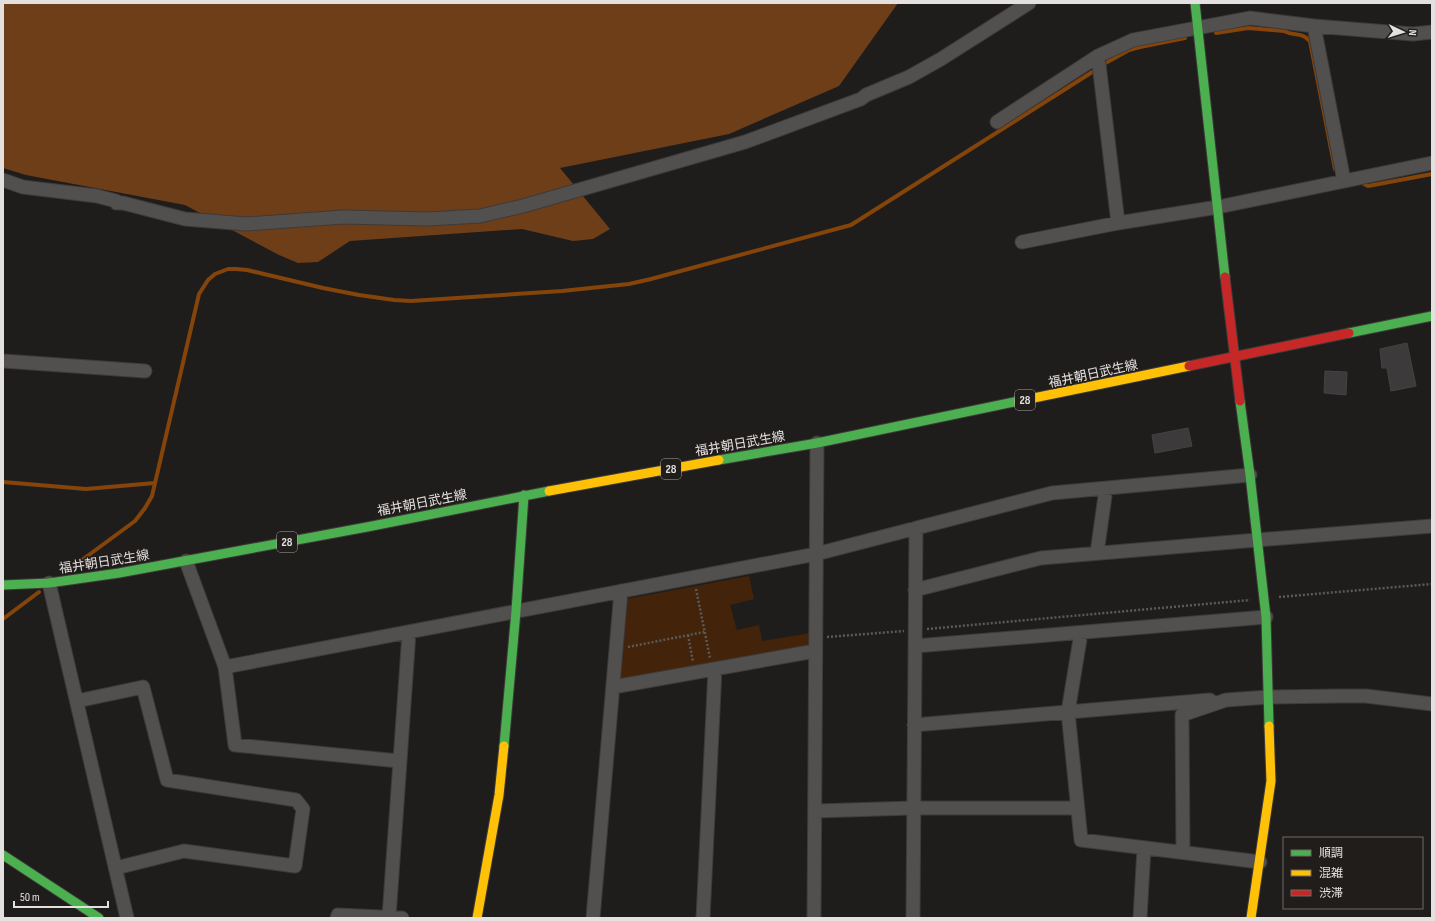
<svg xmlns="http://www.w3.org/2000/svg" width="1435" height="921" font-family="'Sofia Sans Condensed','Noto Sans JP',sans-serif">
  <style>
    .green { fill: #432309 }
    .forest { fill: #6e3e19 }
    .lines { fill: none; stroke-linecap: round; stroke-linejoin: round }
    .stream { stroke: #84440a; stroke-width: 4 }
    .building { fill: #3c3a3a; stroke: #444343 }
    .street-casing { stroke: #3d3a39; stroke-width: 15 }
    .fast-casing { stroke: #3d3a39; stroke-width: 11 }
    .slow-casing { stroke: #3d3a39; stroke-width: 11 }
    .jam-casing { stroke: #3d3a39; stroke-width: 11 }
    .path { stroke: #5b5a59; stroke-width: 2.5; stroke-dasharray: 2 2; stroke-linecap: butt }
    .street { stroke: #52504f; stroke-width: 13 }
    .fast { stroke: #4caf50; stroke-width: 9 }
    .slow { stroke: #ffc107; stroke-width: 9 }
    .jam { stroke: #c62828; stroke-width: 9 }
    .labels { text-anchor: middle; stroke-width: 3; stroke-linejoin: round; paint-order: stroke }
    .shield { fill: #201d1b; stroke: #a8a6a4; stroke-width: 1 }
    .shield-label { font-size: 12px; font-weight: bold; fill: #e3e0df }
    .street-label { font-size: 13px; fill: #e3e0df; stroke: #201d1b }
  </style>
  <rect width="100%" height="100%" fill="#1f1d1c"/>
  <!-- green -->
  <path class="green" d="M749,576L754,599L730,605L737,630L759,625L762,641L811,633V645L619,679L626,599Z"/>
  <!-- forest -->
  <path class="forest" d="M3,3H898L839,86L729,134L560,168L610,229L593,239L573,241L522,229L350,241L318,262L298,263L279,255L185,205L26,175L3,168Z"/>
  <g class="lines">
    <!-- stream -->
    <path class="stream" d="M1216,33L1248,28L1284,31C1295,37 1300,31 1310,41L1335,169L1339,172
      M1102,65L1129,50L1140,47L1185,38
      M1360,182L1368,186L1432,174
      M3,482L86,489L155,483
      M67,571L135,521L145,508L152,496L199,294L208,280L215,274L228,269H236L247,270L323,288L359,295L394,300L411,301L562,291L629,284L651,279L851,225L1097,69
      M3,619L39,592"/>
  </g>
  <!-- building -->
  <path class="building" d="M1407,343L1416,386L1391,391L1387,368H1382L1380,349Z
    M1325,371L1347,372L1346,395L1324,393Z
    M1188,428L1192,446L1155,453L1152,435Z"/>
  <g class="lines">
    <defs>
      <path id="street" d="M1314,26L1344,181
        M1098,56L1118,223
        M997,122L1098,56L1133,40L1250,18L1314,26L1413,34L1432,32
        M3,180L23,187L97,196L116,201V203H123L185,219L246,224L343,217L428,219L480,216L523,206L745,142L861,99L866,95L909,77L941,59L1029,3
        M1022,242L1118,223L1218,207L1432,163
        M3,361L145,371
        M1097,553L1106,489
        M186,561L225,667L235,745L399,761
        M49,583L127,918
        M915,590L1041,558L1257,540L1432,526
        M1081,633L1068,712L1081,840L1260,862
        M915,646L1266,617
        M225,667L816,554L1052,493L1250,475
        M613,687L815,651
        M77,701L143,687L167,780L296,800L303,809L295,866L184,851L116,868
        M914,725L1210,700
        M815,811L913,808H1077
        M1183,852L1182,715L1226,700L1269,697L1338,696H1366L1432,704
        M389,917L409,633
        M337,918L338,915L402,918
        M593,918L621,591
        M703,918L715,669
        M814,918L817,443
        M913,918L916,528
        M1140,918L1144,848"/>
      <path id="fast" d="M1195,3L1225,277
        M1349,333L1432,316
        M1240,401L1250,475L1266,617L1269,726
        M719,460L817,443L1019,401
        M3,585L49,583L119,573L367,527L549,491
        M504,746L516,611L524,495
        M3,855L99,918"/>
      <path id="slow" d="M1019,401L1189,366
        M549,491L719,460
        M477,918L499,795L504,746
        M1251,918L1271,781L1269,726"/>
      <path id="jam" d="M1225,277L1240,401
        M1189,366L1349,333"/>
    </defs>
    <!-- street casing -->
    <use href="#street" class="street-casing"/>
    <!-- fast casing -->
    <use href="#fast" class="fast-casing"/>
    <!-- slow casing -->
    <use href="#slow" class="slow-casing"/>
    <!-- jam casing -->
    <use href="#jam" class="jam-casing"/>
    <!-- path -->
    <path class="path" d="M696,589L710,658
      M1279,597L1432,584
      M927,629L1250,600
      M688,635L693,662
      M827,637L904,631
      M628,647L704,632"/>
    <!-- street -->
    <use href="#street" class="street"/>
    <!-- fast -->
    <use href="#fast" class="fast"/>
    <!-- slow -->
    <use href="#slow" class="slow"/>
    <!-- jam -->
    <use href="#jam" class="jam"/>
  </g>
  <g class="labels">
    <!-- shield labels -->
    <g class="shield">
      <rect x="1015" y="390" width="20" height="20" rx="3"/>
      <rect x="661" y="459" width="20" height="20" rx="3"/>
      <rect x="277" y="532" width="20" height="20" rx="3"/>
    </g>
    <g class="shield-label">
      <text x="1025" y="404">28</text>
      <text x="671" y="473">28</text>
      <text x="287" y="546">28</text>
    </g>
    <!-- street labels -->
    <g class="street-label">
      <text transform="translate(1093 373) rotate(-12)" y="5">福井朝日武生線</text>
      <text transform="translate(740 443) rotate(-10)" y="5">福井朝日武生線</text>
      <text transform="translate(422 502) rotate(-11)" y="5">福井朝日武生線</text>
      <text transform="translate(104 561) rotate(-9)" y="5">福井朝日武生線</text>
    </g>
  </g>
  <!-- border -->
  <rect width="1435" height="921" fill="none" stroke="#e3e0df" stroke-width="8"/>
  <!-- legend -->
  <rect x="1283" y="837" width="140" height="72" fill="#201d1b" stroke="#6e6b69"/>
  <rect x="1291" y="850" width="20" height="6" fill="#4caf50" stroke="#6e6b69"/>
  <text x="1319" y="857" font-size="12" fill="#e3e0df">順調</text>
  <rect x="1291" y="870" width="20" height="6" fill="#ffc107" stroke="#6e6b69"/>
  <text x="1319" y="877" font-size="12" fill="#e3e0df">混雑</text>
  <rect x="1291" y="890" width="20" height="6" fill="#c62828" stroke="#6e6b69"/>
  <text x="1319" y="897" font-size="12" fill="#e3e0df">渋滞</text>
  <!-- north arrow -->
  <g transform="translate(1403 32) rotate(94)" stroke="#201d1b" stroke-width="3" paint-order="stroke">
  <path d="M0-3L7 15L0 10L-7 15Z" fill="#e3e0df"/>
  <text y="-6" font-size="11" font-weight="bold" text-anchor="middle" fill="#e3e0df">N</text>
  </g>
  <!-- scale -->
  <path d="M14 901v6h94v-6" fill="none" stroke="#e3e0df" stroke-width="2"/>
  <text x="20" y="901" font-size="12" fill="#e3e0df" stroke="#201d1b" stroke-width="3" paint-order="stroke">50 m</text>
</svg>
